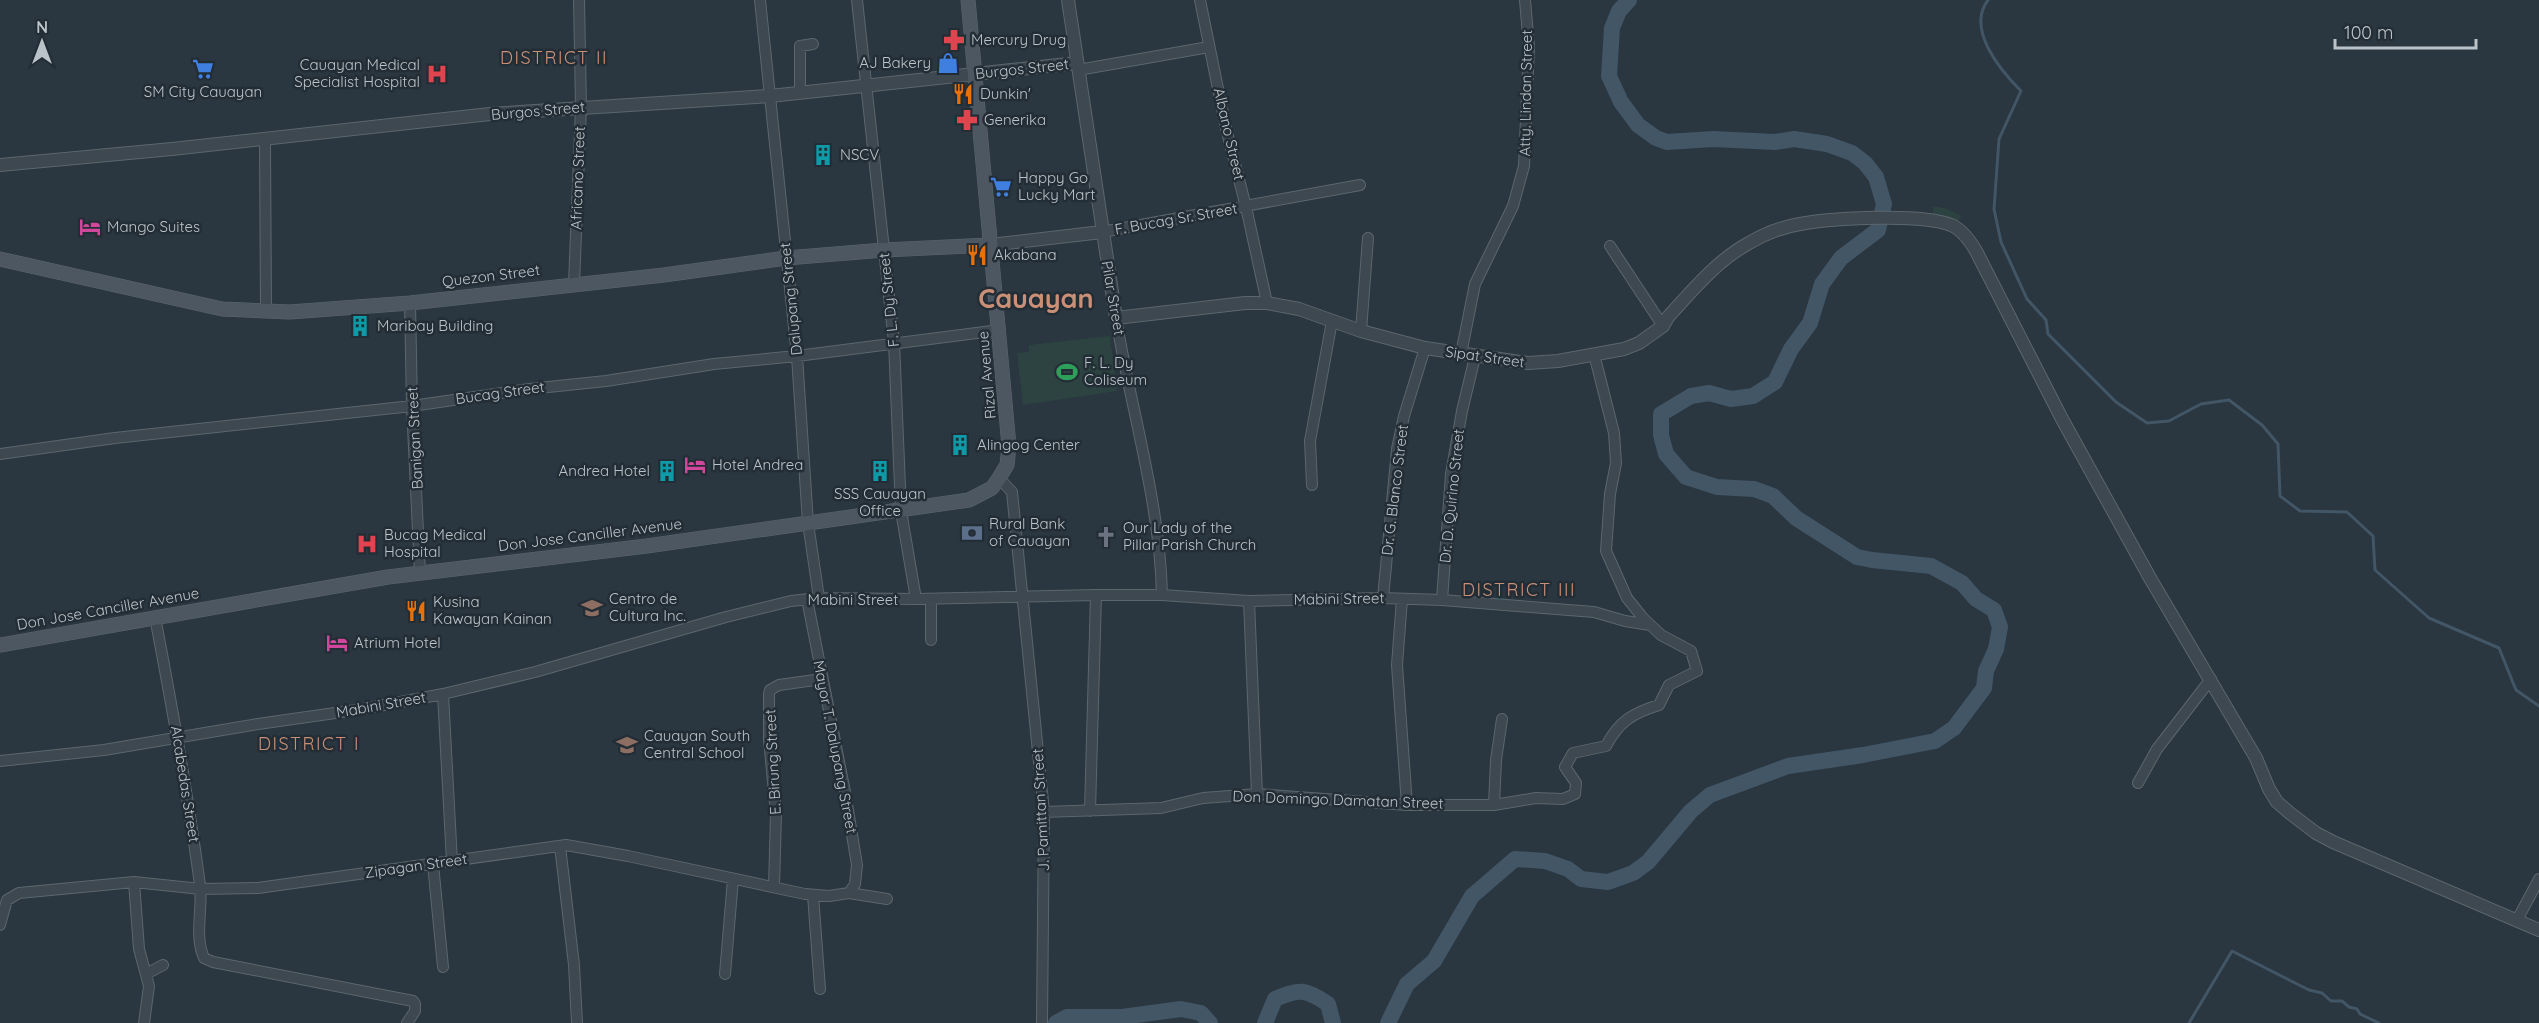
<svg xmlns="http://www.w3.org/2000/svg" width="2539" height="1023" font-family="Quicksand,sans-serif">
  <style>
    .green { fill: #2d4341 }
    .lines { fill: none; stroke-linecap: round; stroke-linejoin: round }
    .stream { stroke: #425666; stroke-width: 3 }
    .river { stroke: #425666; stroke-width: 16 }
    .minor-casing { stroke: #5c666d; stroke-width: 12 }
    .tertiary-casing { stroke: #5c666d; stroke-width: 14 }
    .secondary-casing { stroke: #5c666d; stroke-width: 15 }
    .minor { stroke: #3e4850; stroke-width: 10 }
    .tertiary { stroke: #3e4850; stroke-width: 12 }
    .secondary { stroke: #4d5762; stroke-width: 14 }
    .labels { text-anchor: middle; stroke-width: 5; stroke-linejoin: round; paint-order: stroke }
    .poi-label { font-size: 15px; fill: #bbc3ca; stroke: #232d35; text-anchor: start }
    .street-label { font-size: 15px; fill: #bbc3ca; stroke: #232d35 }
    .quarter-label { font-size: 18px; letter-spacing: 1.5px; fill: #c99077; stroke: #232d35 }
    .town-label { font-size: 27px; font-weight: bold; fill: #c99077; stroke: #232d35 }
  </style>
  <rect width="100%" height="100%" fill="#2a3640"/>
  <!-- green -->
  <path class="green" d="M1933,206L1948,209L1961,216L1956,225L1933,217Z
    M1110,336L1117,391L1023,405L1017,353L1029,352V345Z"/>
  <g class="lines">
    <!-- stream -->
    <path class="stream" d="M1988,0C1966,29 2000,70 2021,91L1999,139L1994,209L2001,242L2027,299L2046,320L2048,334L2116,402L2147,423L2169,421L2201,404L2229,400L2262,425L2278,444L2280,496L2300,511L2347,512L2373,536L2375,570L2429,618L2499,648L2516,690L2539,706
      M2189,1023L2232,951L2309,990L2322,993L2331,1001H2342L2349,1007L2357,1009L2360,1014L2379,1023"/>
    <!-- river -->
    <path class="river" d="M1056,1023L1067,1017H1122L1181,1009L1201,1013L1210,1023
      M1265,1023L1275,999C1299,988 1306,989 1328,1004L1333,1023
      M1388,1023L1407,984L1434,961L1472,896L1515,859L1545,861L1568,869L1581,879L1608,882L1633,873L1648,862L1691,811L1710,795L1788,766L1863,755L1935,741L1954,728L1984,688L1986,671L1996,649L2000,627L1994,610L1976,599L1962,583L1931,566L1872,560L1857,557L1796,518L1773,496L1754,489L1717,487L1686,477L1666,454L1661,435V414L1691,396L1709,393L1731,399L1753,396L1775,382L1791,349L1810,323L1822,284L1841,258L1878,230L1884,204L1876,177L1865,163L1852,153L1827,144L1794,139L1775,142L1713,139L1667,142L1656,138L1638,125L1621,102L1609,76L1612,28L1619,11L1629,0"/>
    <defs>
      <path id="minor" d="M760,0L797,356L808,523L819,598
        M857,0L894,342L901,511L916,599
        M1200,0L1226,128L1246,207L1267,303
        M1078,70L1209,47
        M800,93V46L813,44
        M265,139L266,311
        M1102,232L1360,185
        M1610,246L1663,326
        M574,284L581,107L579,0
        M410,303L412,406L420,573
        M1116,318C1131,410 1160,502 1162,595
        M1361,331L1368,238
        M1461,354L1475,284L1513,206L1524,166L1529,47L1525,0
        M0,454L115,438L412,406L529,389L606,381L714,364L797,356L1000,330
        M999,478L1012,492L1044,812L1042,1023
        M1312,485L1310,441L1332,321
        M1383,598L1397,449L1404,416L1425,348
        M807,599L845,792L857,865L855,884L849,893
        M931,599V640
        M1402,599L1397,665L1407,805
        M1442,600L1451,474L1462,411L1475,357
        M1249,601L1257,794
        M155,617C172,706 188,795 200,885C203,908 194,936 204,958L213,962L413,1001L415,1004V1011L407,1023
        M443,694L452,862
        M0,761L104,750L258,724L363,709L443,694L535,672L726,617L791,601L819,598L916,599L1096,595H1162L1249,601L1383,598L1442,600L1594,612L1625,621L1650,625
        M2138,783L2157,749L2211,679
        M1494,805L1496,760L1502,719
        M1090,811L1096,595
        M1044,812L1161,808L1203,798L1257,794L1407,805H1494L1536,798L1563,799L1575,794L1576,783L1565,767L1573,753L1606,746C1619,721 1633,713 1659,705L1669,685L1697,671L1691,651L1661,635L1643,618L1627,598L1606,551L1610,494L1616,463L1614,433L1594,354
        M560,846L574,965L577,1023
        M433,864L443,967
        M134,882L139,949L149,986L144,1023
        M774,887L776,814L769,739V694L770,690L779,685L822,679
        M813,895L820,989
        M2517,920L2539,879
        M0,925L7,900L19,893L134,882L201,889L258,888L566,845L628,856L805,894L829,896L849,893L887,899
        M146,974L163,965
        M725,974L733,879"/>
      <path id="tertiary" d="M1068,0L1116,318L1245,303H1267L1299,309L1361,331L1425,348L1528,363L1558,361L1624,349L1639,343L1663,326L1668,317C1692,291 1716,261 1749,243C1764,234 1782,227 1800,224C1832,218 1922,213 1951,225C1962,229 1970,241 1976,251L2062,419L2150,578L2256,758L2269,789L2277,802L2291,814L2316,833L2333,842L2539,930
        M0,165L172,149L490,114L770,96L1077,63
        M990,245L1102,232"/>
      <path id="secondary" d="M0,259L222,309L290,312L410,303L664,275L786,258L884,250L990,245
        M0,645L388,577L647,546L969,500L992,488L999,478L1007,465L1009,446L968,0"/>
    </defs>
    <!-- minor casing -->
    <use href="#minor" class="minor-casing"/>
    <!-- tertiary casing -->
    <use href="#tertiary" class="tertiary-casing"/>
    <!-- secondary casing -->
    <use href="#secondary" class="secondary-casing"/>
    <!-- minor -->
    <use href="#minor" class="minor"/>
    <!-- tertiary -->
    <use href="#tertiary" class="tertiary"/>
    <!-- secondary -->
    <use href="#secondary" class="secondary"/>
  </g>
  <!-- icons -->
  <defs>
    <symbol id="pharmacy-bare" viewBox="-9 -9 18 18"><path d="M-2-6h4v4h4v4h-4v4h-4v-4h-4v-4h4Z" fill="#e0444e" stroke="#232d35" stroke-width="2.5" paint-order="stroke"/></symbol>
    <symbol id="shop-bare" viewBox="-9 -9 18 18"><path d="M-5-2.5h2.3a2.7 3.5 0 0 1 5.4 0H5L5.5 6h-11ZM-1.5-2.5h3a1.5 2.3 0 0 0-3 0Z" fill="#3f7fe0" stroke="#232d35" stroke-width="2.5" paint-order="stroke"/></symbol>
    <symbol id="supermarket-bare" viewBox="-9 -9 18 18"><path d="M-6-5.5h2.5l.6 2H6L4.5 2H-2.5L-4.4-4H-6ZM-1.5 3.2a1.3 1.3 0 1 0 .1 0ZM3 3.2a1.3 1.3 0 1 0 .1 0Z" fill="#3f7fe0" stroke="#232d35" stroke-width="2.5" paint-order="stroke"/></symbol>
    <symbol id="hospital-bare" viewBox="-9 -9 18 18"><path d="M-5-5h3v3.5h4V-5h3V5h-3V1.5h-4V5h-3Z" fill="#e0444e" stroke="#232d35" stroke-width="2.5" paint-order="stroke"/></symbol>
    <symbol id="restaurant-bare" viewBox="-9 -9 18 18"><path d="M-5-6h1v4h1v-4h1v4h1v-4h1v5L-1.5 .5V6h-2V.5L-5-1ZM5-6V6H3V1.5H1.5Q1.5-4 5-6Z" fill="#e8710a" stroke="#232d35" stroke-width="2.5" paint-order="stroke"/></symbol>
    <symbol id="building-bare" viewBox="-9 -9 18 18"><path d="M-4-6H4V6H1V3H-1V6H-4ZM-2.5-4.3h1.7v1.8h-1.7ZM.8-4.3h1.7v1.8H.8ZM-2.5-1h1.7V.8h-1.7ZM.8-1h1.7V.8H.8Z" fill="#0f9aa8" stroke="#232d35" stroke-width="2.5" paint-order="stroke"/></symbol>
    <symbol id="hotel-bare" viewBox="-9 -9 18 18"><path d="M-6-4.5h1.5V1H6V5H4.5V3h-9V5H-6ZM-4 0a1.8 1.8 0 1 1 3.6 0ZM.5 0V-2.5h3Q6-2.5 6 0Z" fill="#d1479c" stroke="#232d35" stroke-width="2.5" paint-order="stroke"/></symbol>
    <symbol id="stadium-bare" viewBox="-9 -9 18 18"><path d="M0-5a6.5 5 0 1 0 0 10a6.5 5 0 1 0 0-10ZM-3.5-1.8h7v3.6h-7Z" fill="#2e9e5b" stroke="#232d35" stroke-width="2.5" paint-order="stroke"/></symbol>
    <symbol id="bank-bare" viewBox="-9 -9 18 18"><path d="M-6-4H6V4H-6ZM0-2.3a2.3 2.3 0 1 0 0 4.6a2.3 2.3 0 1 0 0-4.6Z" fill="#5c6f8a" stroke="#232d35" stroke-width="2.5" paint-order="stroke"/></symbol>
    <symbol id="church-bare" viewBox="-9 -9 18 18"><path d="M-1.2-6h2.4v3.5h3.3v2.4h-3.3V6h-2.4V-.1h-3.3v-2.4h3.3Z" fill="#6b7280" stroke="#232d35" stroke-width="2.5" paint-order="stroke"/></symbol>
    <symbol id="school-bare" viewBox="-9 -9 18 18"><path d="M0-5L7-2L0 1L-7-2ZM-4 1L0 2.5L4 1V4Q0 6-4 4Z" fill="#8d6e63" stroke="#232d35" stroke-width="2.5" paint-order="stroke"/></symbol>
  </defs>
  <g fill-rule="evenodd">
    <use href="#pharmacy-bare" x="939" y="25" width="30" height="30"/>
    <use href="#shop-bare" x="933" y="48" width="30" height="30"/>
    <use href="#supermarket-bare" x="188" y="54" width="30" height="30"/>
    <use href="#hospital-bare" x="422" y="59" width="30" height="30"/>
    <use href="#restaurant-bare" x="948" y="79" width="30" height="30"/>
    <use href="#pharmacy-bare" x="952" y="105" width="30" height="30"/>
    <use href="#building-bare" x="808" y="140" width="30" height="30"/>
    <use href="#supermarket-bare" x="986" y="172" width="30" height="30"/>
    <use href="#hotel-bare" x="75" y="212" width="30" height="30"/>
    <use href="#restaurant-bare" x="962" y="240" width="30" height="30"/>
    <use href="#building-bare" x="345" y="311" width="30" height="30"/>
    <use href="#stadium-bare" x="1052" y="357" width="30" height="30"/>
    <use href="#building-bare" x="945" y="430" width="30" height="30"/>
    <use href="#hotel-bare" x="680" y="450" width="30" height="30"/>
    <use href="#building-bare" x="652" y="456" width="30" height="30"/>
    <use href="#building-bare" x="865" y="456" width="30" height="30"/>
    <use href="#bank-bare" x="957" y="518" width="30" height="30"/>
    <use href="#church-bare" x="1091" y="522" width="30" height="30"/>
    <use href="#hospital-bare" x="352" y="529" width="30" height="30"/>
    <use href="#school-bare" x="577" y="593" width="30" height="30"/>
    <use href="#restaurant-bare" x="401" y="596" width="30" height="30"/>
    <use href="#hotel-bare" x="322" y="628" width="30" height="30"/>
    <use href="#school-bare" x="612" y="730" width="30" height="30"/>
  </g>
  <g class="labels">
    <!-- poi labels -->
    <g class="poi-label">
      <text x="971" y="45">Mercury Drug</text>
      <text x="931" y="68" text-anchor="end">AJ Bakery</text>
      <text x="420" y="70" text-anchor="end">Cauayan Medical<tspan x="420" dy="17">Specialist Hospital</tspan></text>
      <text x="203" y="97" text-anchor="middle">SM City Cauayan</text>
      <text x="980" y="99">Dunkin'</text>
      <text x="984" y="125">Generika</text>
      <text x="840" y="160">NSCV</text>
      <text x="1018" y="183">Happy Go<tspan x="1018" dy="17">Lucky Mart</tspan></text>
      <text x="107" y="232">Mango Suites</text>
      <text x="994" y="260">Akabana</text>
      <text x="377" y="331">Maribay Building</text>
      <text x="1084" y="368">F. L. Dy<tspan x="1084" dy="17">Coliseum</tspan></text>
      <text x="977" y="450">Alingog Center</text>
      <text x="712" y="470">Hotel Andrea</text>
      <text x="650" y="476" text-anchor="end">Andrea Hotel</text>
      <text x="880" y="499" text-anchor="middle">SSS Cauayan<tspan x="880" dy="17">Office</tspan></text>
      <text x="989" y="529">Rural Bank<tspan x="989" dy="17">of Cauayan</tspan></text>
      <text x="1123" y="533">Our Lady of the<tspan x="1123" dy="17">Pillar Parish Church</tspan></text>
      <text x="384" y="540">Bucag Medical<tspan x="384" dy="17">Hospital</tspan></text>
      <text x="609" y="604">Centro de<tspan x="609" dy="17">Cultura Inc.</tspan></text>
      <text x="433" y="607">Kusina<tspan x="433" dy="17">Kawayan Kainan</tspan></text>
      <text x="354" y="648">Atrium Hotel</text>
      <text x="644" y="741">Cauayan South<tspan x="644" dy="17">Central School</tspan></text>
    </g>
    <!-- street labels -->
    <g class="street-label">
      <text transform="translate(1022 69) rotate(-6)" y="5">Burgos Street</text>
      <text transform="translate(1526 93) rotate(-89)" y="5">Atty. Lindan Street</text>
      <text transform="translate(538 111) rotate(-5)" y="5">Burgos Street</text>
      <text transform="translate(1229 134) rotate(77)" y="5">Albano Street</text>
      <text transform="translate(578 178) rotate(-88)" y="5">Africano Street</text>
      <text transform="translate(1176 219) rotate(-10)" y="5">F. Bucag Sr. Street</text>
      <text transform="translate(491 276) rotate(-7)" y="5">Quezon Street</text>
      <text transform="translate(1113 298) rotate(80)" y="5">Pilar Street</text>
      <text transform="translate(791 299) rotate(-96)" y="5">Dalupang Street</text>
      <text transform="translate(889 300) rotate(-96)" y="5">F. L. Dy Street</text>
      <text transform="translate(1485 357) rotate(8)" y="5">Sipat Street</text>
      <text transform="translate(987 375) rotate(-95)" y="5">Rizal Avenue</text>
      <text transform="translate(500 393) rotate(-8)" y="5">Bucag Street</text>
      <text transform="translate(415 438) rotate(-93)" y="5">Banigan Street</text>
      <text transform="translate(1395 490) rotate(-83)" y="5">Dr. G. Blanco Street</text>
      <text transform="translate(1452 496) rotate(-84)" y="5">Dr. D. Quirino Street</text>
      <text transform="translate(590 535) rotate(-7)" y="5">Don Jose Canciller Avenue</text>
      <text transform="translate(1339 599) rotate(-1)" y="5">Mabini Street</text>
      <text x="853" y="605">Mabini Street</text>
      <text transform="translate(108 609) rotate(-10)" y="5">Don Jose Canciller Avenue</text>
      <text transform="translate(381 705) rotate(-10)" y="5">Mabini Street</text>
      <text transform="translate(835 747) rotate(79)" y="5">Mayor T. Dalupang Street</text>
      <text transform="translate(773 762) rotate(-93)" y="5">E. Birung Street</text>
      <text transform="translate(185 784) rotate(81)" y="5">Alcabedas Street</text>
      <text transform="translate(1338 800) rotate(2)" y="5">Don Domingo Damatan Street</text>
      <text transform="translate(1041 810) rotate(-93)" y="5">J. Pamittan Street</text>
      <text transform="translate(416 866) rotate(-8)" y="5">Zipagan Street</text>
    </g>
    <!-- quarter labels -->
    <g class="quarter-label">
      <text x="554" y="64">DISTRICT II</text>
      <text x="1519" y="596">DISTRICT III</text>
      <text x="309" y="750">DISTRICT I</text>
    </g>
    <!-- town labels -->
    <g class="town-label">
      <text x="1036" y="308">Cauayan</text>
    </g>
  </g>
  <!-- north arrow -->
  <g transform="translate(42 42)" stroke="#232d35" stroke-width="4.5" paint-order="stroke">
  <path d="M0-4.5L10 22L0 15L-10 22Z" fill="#bbc3ca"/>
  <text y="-9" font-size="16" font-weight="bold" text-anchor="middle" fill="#bbc3ca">N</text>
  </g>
  <!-- scale -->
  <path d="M2335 39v9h141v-9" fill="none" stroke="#bbc3ca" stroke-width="3"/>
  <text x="2344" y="39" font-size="18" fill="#bbc3ca" stroke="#232d35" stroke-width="4.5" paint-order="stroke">100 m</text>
</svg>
